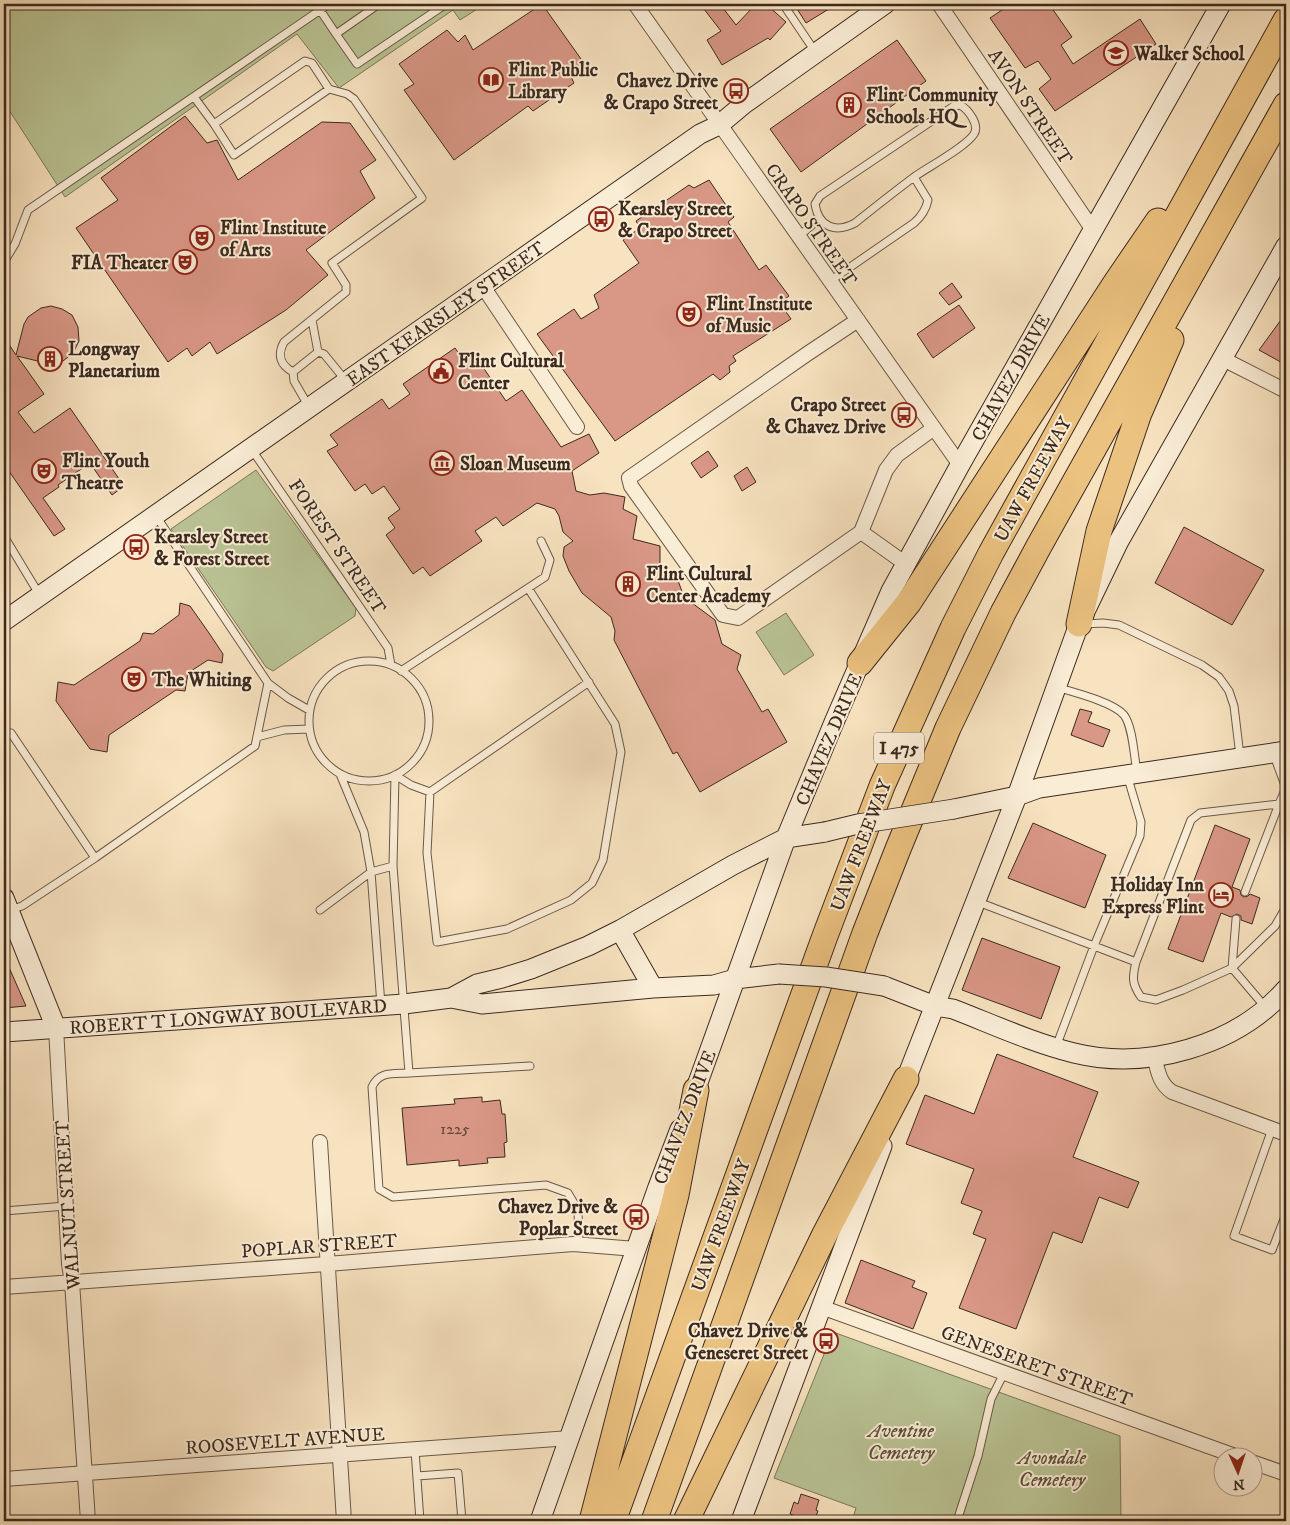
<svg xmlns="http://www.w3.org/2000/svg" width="1290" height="1525" font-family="'IM FELL DW Pica',serif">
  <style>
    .green { fill: #bac495; stroke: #7b775a }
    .building { fill: #d99786; stroke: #3c2a1f }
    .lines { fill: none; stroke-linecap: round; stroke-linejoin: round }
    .lane-casing { stroke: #6b5847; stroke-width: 9 }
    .street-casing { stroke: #6b5847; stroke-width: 16 }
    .secondary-casing { stroke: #3c2a1f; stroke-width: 21 }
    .highway-casing { stroke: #3c2a1f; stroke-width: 27 }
    .lane { stroke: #faedd6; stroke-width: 7 }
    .street { stroke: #faedd6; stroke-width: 14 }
    .secondary { stroke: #faedd6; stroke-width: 19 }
    .highway { stroke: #ecc280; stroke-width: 25 }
    .secondary-bridge-casing { stroke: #3c2a1f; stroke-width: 21; stroke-linecap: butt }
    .secondary-bridge { stroke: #faedd6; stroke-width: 19 }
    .labels { text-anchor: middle; stroke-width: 4; stroke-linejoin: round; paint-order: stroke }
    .number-label { font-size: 16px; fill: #634539 }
    .shield { fill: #faedd6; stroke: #756456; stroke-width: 1 }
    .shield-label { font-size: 18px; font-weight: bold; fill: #3c2a1f }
    .poi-label { font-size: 19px; font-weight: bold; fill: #3c2a1f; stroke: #faedd6; text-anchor: start }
    .street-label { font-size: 19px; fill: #3c2a1f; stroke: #faedd6 }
    .park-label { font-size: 19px; font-style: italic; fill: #5c503c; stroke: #faedd6 }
  </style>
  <rect width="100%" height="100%" fill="#f8e3c0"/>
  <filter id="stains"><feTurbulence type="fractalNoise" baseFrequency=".004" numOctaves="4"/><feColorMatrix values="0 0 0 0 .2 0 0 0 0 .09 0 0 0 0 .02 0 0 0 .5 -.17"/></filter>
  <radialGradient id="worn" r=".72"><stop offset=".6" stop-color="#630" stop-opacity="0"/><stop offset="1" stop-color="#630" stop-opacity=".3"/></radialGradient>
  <!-- green -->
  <path class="green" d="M4,4H485L460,20L453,10L339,88L297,34L65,197L9,110L4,108Z
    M256,470L356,608L355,616L273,671L266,667L171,529Z
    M786,613L814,655L784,675L756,632Z
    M833,1332L1120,1436L1121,1521H852L856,1508L774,1478Z"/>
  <!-- building -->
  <path class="building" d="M542,4L586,66L571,77L574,83L533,111L528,106L454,160L404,90L414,84L399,64L447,30L458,42L465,35L473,50Z
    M700,4H720L736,25L756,4H766L786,22L770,40L768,38L722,65L707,40L721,31Z
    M794,4H837L806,23Z
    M1011,4H1049L1072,37L1061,45L1073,64L1140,19L1156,44L1055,111L1039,89L1051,79L1038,61L1025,68L990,18Z
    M897,40L926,81L801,172L770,129Z
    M185,116L207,143L217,140L238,180L322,122L350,123L376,160L360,171L375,198L306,250L328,275L286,310L217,354L210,342L192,356L187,348L168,362L76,228L118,200L101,178Z
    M709,180L734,217L728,222L759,270L766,265L789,296L780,303L791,319L733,356L736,361L729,366L730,372L720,380L713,374L615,441L537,334L574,309L581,319L599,308L594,295L639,263L623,240L640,228L636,221L689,185L694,188Z
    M952,283L962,297L949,305L939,293Z
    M959,305L975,328L933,358L917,334Z
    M51,306L62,309L72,315L78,327L79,341L73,353L63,361L50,364L17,356L44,394L18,412L34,433L70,408L124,486L112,495L90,463L58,485L59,487L43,498L65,529L54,536L4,464V337L16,355L24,324L28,317L41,308Z
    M1286,313V365L1259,350Z
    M455,348L462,358L472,351L506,401L522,390L561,447L589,434L599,453L572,471L576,491L590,495L604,493L625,497L623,509L637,516L633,539L660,546V571L676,575L684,597L715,620L722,644L741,655L737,669L762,712L768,709L787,742L700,792L677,752L673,754L614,640L615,631L611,617L582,593L569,571L563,556L564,547L573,541L563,532L559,516L555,509L537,503L503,526L496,517L475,531L482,541L430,576L423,567L413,574L386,535L395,528L388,518L400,509L384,486L372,494L365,484L355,491L327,451L338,445L330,435L382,399L389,409L410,394L403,384Z
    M708,451L718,466L701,478L691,463Z
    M747,467L756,482L742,491L734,476Z
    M1184,527L1264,570L1232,625L1155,583Z
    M180,603L190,606L209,633L223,654L222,663L208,660L188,673L185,691L176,690L109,735L107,752L90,749L56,701L58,682L74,685L140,641L143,633L153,634L179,615Z
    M1080,709L1092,712L1088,722L1110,730L1103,747L1071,735Z
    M1033,823L1106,855L1085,908L1008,878Z
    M1215,825L1250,839L1232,887L1240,890L1241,895L1244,897L1248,896L1250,894L1260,898L1252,924L1241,920V916L1237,914L1231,917L1221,913L1203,962L1168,949Z
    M982,938L1060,967L1041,1019L962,990Z
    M4,956L26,1006L4,1008Z
    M997,1054L1098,1092L1073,1157L1139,1182L1128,1208L1099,1197L1082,1243L1053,1232L1016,1329L959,1308L986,1239L973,1234L982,1211L961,1203L974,1169L906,1144L925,1095L974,1114Z
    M482,1097V1102L500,1100L502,1114H505L507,1142L504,1143L505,1157L487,1158L488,1163L459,1166V1160L407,1165L402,1108L455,1104L454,1099Z
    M861,1260L915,1281L912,1287L927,1293L913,1329L845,1303Z
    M801,1494L819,1500L816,1510L818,1511L814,1521H808L790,1514L794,1502L798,1504Z"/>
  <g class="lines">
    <defs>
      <path id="lane" d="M379,4L336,34L357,64L446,4
        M783,4L816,53
        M320,10L336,34
        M194,97L214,124
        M960,105C968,109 980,125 974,134C966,147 928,167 914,177C894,192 875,207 855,223C836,233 819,228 815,204L820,196L954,106Z
        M798,237L820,218
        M4,262L15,244L28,210L329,4
        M830,281L914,223C922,216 926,210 928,200L914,177
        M312,320L318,352
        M293,372C280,365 277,355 284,342L346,292V285L332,263L422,198L354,99L347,94L329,89L234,155L214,124L305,61L312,63L329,89
        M309,407L294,381L293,372L318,352L324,354L346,381
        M252,450L388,648L391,665
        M156,516L268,683L288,698L309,710
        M4,536L39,594
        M528,588L615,724L621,752L603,860L592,883L571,900L507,929L437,942L427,853L430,792L589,682
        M1084,624L1103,623L1119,625L1202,665L1219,677L1229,691L1234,706L1240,756
        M309 721a60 60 0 1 1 120 0a60 60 0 1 1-120 0Z
        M401,671L545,577L550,560L541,541
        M1056,687C1073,692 1113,702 1124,715C1133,727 1134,757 1137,771
        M11,733L95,858
        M257,737L284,730L309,729
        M340,774L364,832L371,872L381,1005
        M395,775L393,866L409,1073C393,1074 379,1071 372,1087L379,1189L393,1197L546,1185L568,1193L578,1210L579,1244
        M395,775L411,785L430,792
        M1245,892L1279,804L1286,811
        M978,902L1094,946L1140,836L1141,822L1127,775
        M10,910L22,906L95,858L255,746L268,683
        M320,910L371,872L393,866
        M1136,962L1191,820L1200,813L1279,804L1286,788L1273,753
        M1232,968L1275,926L1286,907
        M1232,968L1236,919
        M1056,1047L1094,946L1136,962C1132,978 1132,984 1141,997L1156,1000L1183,990L1232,968L1266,1008
        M409,1073L530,1066
        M1272,1129L1234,1236L1272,1250L1286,1214
        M4,1211L66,1206
        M415,1450L420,1521
        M417,1476L458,1473L462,1521
        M957,1521L978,1456L991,1399L1004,1373"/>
      <path id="street" d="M635,4L960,465
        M939,4L1093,230
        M482,285L577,427
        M858,320L807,354L629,478L631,486L723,615L738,618L861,532L886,470L897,455L934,428
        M1223,359L1286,391
        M861,532L906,564
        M56,1028L69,1264L72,1282L88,1521
        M1154,1056C1158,1071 1159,1083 1172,1092L1286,1134
        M320,1142L344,1521
        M4,1287L340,1263L573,1244L636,1249
        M821,1307L1241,1458
        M1252,1462L1286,1474
        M4,1479L570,1438"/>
      <path id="secondary" d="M4,621L700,134L719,125L744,104L885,4
        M954,809L1017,796L1039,788L1286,751
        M4,898L56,1028
        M620,930L653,988
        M884,986L935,1006L953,1009C992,1024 1033,1043 1074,1053C1147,1071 1236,1046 1286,989
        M451,998L477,984L502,978L531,969L588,946L620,930L733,865L786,838L825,832
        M4,1032L404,1004L451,998L482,1004L653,988L714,985L735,979L779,974
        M901,1092L1017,796L1079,624L1119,541L1286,246
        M691,1102L786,838L835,720L891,591L960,465L1221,4
        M540,1521L658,1187L680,1129
        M741,1521L882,1146"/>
      <path id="highway" d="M1079,624L1099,531L1139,413L1171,340
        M860,663L909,602L1115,284L1158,221
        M592,1521L676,1195L696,1090
        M613,1521L825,936L882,786L953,628L991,553L1286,20
        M654,1521L865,933L898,849L948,728L1003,613L1039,546L1286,105
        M686,1521L825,1234L906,1079"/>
    </defs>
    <!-- lane casing -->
    <use href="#lane" class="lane-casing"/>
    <!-- street casing -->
    <use href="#street" class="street-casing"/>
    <!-- secondary casing -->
    <use href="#secondary" class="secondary-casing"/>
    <!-- highway casing -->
    <use href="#highway" class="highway-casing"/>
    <!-- lane -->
    <use href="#lane" class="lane"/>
    <!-- street -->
    <use href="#street" class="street"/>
    <!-- secondary -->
    <use href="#secondary" class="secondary"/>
    <!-- highway -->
    <use href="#highway" class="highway"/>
    <defs>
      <path id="secondary-bridge" d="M825,832L858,824L954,809
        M779,974L826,977L884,986"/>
    </defs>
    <!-- secondary-bridge casing -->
    <use href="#secondary-bridge" class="secondary-bridge-casing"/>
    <!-- secondary-bridge -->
    <use href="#secondary-bridge" class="secondary-bridge"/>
  </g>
  <!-- icons -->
  <defs>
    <symbol id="school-ring" viewBox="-11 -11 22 22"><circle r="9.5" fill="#faedd6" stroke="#8f2418" stroke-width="1.5"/><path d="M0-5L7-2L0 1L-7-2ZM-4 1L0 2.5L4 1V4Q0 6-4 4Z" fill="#8f2418"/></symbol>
    <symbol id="library-ring" viewBox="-11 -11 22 22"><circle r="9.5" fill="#faedd6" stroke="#8f2418" stroke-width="1.5"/><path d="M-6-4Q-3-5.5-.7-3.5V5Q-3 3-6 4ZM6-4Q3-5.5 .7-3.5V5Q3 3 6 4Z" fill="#8f2418"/></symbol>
    <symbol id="bus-ring" viewBox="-11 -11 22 22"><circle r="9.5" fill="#faedd6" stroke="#8f2418" stroke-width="1.5"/><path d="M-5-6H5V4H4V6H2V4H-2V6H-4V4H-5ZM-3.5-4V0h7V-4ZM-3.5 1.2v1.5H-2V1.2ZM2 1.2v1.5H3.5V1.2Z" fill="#8f2418"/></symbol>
    <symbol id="building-ring" viewBox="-11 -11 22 22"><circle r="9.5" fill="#faedd6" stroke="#8f2418" stroke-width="1.5"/><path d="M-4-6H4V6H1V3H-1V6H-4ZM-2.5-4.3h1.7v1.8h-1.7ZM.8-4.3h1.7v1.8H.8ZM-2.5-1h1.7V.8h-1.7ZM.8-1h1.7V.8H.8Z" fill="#8f2418"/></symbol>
    <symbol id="theatre-ring" viewBox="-11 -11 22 22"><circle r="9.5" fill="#faedd6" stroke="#8f2418" stroke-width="1.5"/><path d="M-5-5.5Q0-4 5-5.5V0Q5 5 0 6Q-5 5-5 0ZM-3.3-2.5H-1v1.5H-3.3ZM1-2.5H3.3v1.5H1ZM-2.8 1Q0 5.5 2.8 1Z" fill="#8f2418"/></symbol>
    <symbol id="civic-ring" viewBox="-11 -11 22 22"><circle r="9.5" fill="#faedd6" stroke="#8f2418" stroke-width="1.5"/><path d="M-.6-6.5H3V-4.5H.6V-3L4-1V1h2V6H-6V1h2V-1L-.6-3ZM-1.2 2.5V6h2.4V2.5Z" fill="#8f2418"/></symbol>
    <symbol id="museum-ring" viewBox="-11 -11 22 22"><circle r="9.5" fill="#faedd6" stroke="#8f2418" stroke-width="1.5"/><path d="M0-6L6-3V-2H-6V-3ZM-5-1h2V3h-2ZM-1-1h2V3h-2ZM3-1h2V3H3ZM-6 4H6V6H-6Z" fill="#8f2418"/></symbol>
    <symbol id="hotel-ring" viewBox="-11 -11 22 22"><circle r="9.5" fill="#faedd6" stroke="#8f2418" stroke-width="1.5"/><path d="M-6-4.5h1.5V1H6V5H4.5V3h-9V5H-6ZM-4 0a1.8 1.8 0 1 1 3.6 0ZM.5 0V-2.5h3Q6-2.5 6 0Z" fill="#8f2418"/></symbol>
  </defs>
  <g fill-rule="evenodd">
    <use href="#school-ring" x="1102" y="39" width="28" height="28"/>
    <use href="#library-ring" x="477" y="66" width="28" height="28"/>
    <use href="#bus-ring" x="722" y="77" width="28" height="28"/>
    <use href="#building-ring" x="835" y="91" width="28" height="28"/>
    <use href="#bus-ring" x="587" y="205" width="28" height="28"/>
    <use href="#theatre-ring" x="188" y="224" width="28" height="28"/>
    <use href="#theatre-ring" x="171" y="248" width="28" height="28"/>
    <use href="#theatre-ring" x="675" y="300" width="28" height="28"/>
    <use href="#building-ring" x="36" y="345" width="28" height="28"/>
    <use href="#civic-ring" x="427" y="357" width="28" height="28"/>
    <use href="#bus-ring" x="890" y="401" width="28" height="28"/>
    <use href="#museum-ring" x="428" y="449" width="28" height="28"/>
    <use href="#theatre-ring" x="30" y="457" width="28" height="28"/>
    <use href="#bus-ring" x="122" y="533" width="28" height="28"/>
    <use href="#building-ring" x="614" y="570" width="28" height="28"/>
    <use href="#theatre-ring" x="120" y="665" width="28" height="28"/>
    <use href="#hotel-ring" x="1207" y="881" width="28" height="28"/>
    <use href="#bus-ring" x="622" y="1203" width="28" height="28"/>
    <use href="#bus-ring" x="812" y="1327" width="28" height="28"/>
  </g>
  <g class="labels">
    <!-- number labels -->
    <g class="number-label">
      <text x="455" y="1134">1225</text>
    </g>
    <!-- shield labels -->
    <rect class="shield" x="874" y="732.5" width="50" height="31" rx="4"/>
    <g class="shield-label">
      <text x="899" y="754">I 475</text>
    </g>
    <!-- poi labels -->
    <g class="poi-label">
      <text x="1134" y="60">Walker School</text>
      <text x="508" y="76">Flint Public<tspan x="508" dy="22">Library</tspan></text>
      <text x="718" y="87" text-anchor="end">Chavez Drive<tspan x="718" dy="22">&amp; Crapo Street</tspan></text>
      <text x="866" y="101">Flint Community<tspan x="866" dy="22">Schools HQ</tspan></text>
      <text x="618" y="215">Kearsley Street<tspan x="618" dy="22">&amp; Crapo Street</tspan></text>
      <text x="220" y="234">Flint Institute<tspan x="220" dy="22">of Arts</tspan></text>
      <text x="168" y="269" text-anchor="end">FIA Theater</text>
      <text x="706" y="310">Flint Institute<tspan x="706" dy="22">of Music</tspan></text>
      <text x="68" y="355">Longway<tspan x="68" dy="22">Planetarium</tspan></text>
      <text x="458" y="367">Flint Cultural<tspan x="458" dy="22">Center</tspan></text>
      <text x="886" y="411" text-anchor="end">Crapo Street<tspan x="886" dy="22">&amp; Chavez Drive</tspan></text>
      <text x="62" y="467">Flint Youth<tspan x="62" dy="22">Theatre</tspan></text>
      <text x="460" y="470">Sloan Museum</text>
      <text x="154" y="543">Kearsley Street<tspan x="154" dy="22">&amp; Forest Street</tspan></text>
      <text x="646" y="580">Flint Cultural<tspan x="646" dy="22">Center Academy</tspan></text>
      <text x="152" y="686">The Whiting</text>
      <text x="1204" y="891" text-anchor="end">Holiday Inn<tspan x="1204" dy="22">Express Flint</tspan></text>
      <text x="618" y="1213" text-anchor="end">Chavez Drive &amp;<tspan x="618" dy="22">Poplar Street</tspan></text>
      <text x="808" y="1337" text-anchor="end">Chavez Drive &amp;<tspan x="808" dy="22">Geneseret Street</tspan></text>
    </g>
    <!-- street labels -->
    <g class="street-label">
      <text transform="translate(1031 106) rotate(56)" y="7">AVON STREET</text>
      <text transform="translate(812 224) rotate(55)" y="7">CRAPO STREET</text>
      <text transform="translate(445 313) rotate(-35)" y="7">EAST KEARSLEY STREET</text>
      <text transform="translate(1010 377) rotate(-61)" y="7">CHAVEZ DRIVE</text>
      <text transform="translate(1032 479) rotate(-61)" y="7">UAW FREEWAY</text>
      <text transform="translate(338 546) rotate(56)" y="7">FOREST STREET</text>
      <text transform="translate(828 739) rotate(-67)" y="7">CHAVEZ DRIVE</text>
      <text transform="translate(860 845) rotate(-69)" y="7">UAW FREEWAY</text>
      <text transform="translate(228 1016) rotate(-4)" y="7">ROBERT T LONGWAY BOULEVARD</text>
      <text transform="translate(684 1117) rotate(-69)" y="7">CHAVEZ DRIVE</text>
      <text transform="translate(67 1205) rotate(-94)" y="7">WALNUT STREET</text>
      <text transform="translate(720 1225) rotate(-70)" y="7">UAW FREEWAY</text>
      <text transform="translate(319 1245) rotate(-4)" y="7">POPLAR STREET</text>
      <text transform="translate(1037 1365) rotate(20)" y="7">GENESERET STREET</text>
      <text transform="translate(285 1440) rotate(-4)" y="7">ROOSEVELT AVENUE</text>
    </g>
    <!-- park labels -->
    <g class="park-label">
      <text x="901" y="1437">Aventine<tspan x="901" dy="22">Cemetery</tspan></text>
      <text x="1052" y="1464">Avondale<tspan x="1052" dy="22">Cemetery</tspan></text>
    </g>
  </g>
  <!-- margin -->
  <rect width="1290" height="1525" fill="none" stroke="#f8e3c0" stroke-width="20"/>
  <rect x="5" y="5" width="1280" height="1515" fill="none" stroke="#3c2a1f" stroke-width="2.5"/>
  <rect x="10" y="10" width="1270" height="1505" fill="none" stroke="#3c2a1f"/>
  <!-- north arrow -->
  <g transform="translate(1238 1472) rotate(177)"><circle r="24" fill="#faedd6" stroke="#ae9f8d"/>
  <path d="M0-4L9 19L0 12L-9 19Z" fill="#8f2418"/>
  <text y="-8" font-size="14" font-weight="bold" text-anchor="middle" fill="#3c2a1f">N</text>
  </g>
  <rect width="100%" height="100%" filter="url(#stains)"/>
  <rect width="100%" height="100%" fill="url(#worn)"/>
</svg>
